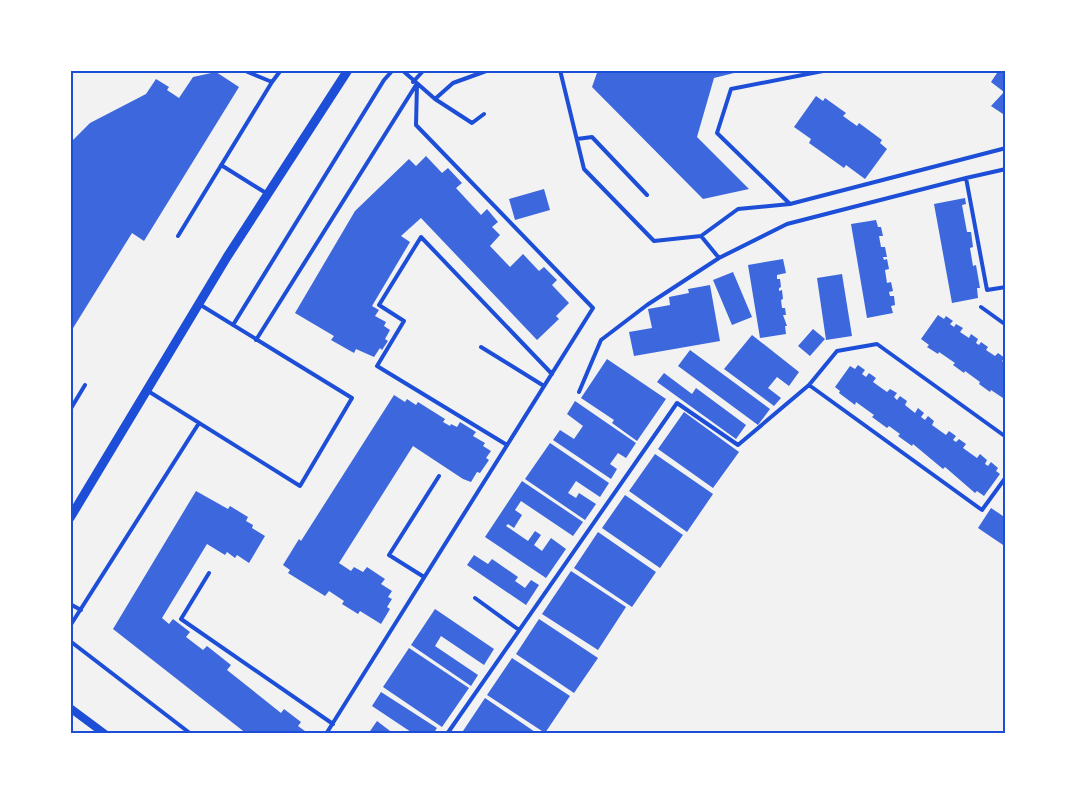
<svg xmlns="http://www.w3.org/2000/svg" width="1076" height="804" font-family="'Exo 2',sans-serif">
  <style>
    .building { fill: #3d67dc }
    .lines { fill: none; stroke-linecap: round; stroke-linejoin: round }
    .service { stroke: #1d4ed8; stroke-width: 4 }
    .tertiary { stroke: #1d4ed8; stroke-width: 8 }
    .secondary { stroke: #1d4ed8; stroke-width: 9 }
    .neatline { fill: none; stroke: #1d4ed8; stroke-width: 2 }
  </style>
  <rect width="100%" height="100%" fill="#f2f2f2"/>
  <!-- building -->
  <path class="building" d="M598,70H746L714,78L697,137L749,189L703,199L592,87Z
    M999,70H1006V116L991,106L1004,92L991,82Z
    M216,72L239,87L144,241L132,233L70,333V143L90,123L146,94L156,79L169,87L167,90L179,98L193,77Z
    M816,96L823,101L825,98L846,113L843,116L857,126L859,123L882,140L880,143L887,149L865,179L846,165L844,168L809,143L811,139L794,127Z
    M426,156L442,173L448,168L462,183L456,188L481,215L487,209L498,222L492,227L500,235L490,246L510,267L523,254L539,271L544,267L557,280L552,285L569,303L556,316L559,319L537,340L421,218L401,236L410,242L372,306L379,310L375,316L386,322L384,326L390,330L385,339L388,341L382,350L380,348L374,357L356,349L354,353L331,340L334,336L295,313L355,211L409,159L416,166Z
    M544,189L550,210L515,220L509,199Z
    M965,198L966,204L962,205L967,232H971L973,247L970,248L973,266L976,265L980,288H977L978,298L952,303L934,204Z
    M876,220L878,227H881L883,236H879L881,247H885L887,257H883L884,260L887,259L889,269L885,270L887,283L891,282L893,291L889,292L890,296H894L895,305L891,306L893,313L867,318L851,224Z
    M783,259L786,273L777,275V279H780L781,287L779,288V291L782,290L783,299L781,300L782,308H785L786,315H783L787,326H785L786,334L760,338L748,265Z
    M733,272L752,317L732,325L713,280Z
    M842,274L852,336L826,340L817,278Z
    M710,285L720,341L634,356L629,332L652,328L648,309L670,305L669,297L689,293L688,289Z
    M938,315L944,319L946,316L953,321L950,324L954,327L956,324L963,328L960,332L969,338L971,334L978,339L976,343L979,345L981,342L988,347L986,350L995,356L998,353L1005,358L1002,361L1006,364V400L991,390L990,392L979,384L980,382L965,371L964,373L953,365L955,363L939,352L938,354L927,347L929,345L921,339Z
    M813,329L825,339L810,356L798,346Z
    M752,335L799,372L789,386L777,377L768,388L781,398L774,406L724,369Z
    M690,350L770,409L758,425L678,366Z
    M607,359L666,399L637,441L612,423L614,420L581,398Z
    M858,365L865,370L862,374L866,377L869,373L876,378L873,382L887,392L890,389L897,393L894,397L897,400L900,396L907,401L905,405L915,413L918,408L924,413L921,417L925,420L928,416L934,421L932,425L946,435L949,431L956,436L953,440L956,442L959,439L966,444L963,448L977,458L980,454L987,460L985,464L988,466L991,462L998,468L996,471L1000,474L984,496L977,491L975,493L945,467L943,469L913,444L912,446L898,436L900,434L889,426L887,428L872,417L874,415L856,402L855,405L839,393L840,391L835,387L850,366L855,369Z
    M664,373L692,394L696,388L746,425L736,439L657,382Z
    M394,395L405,402L407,399L416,405L418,402L445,419L443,422L450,426L451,424L457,427L460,422L476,432L473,436L485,443L483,446L491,451L486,458L489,460L480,473L477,472L471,482L463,479L413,446L339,563L351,571L354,567L363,572L367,567L385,579L381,584L392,591L388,597L392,599L387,607L390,609L381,624L360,611L358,614L342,604L344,601L329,591L325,596L288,573L290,570L283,565L299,539L301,541Z
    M575,401L636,443L626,458L618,453L610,464L617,469L611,479L553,440L560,430L574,439L583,426L567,414Z
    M684,412L739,452L713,488L658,449Z
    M550,443L609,483L600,497L576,481L568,493L576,498L579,493L596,504L585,520L525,479Z
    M655,454L713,494L687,532L629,491Z
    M522,481L583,522L573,536L521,501L515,510L522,515L514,528L508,524L506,526L528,541L535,531L541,535L534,545L542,551L551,538L566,549L546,578L485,537Z
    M196,491L228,509L230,506L248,517L246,521L253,525L252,528L265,536L249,563L237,555L235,558L227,552L225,555L207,544L162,618L169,624L173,619L190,632L186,637L203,650L207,646L231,665L227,670L281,713L284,709L301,722L298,726L309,734H247L113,629Z
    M625,495L683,535L660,568L602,528Z
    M991,508L1006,518V547L978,528Z
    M598,532L656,572L632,607L574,568Z
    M474,555L488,564L492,559L518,577L515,581L525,588L531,580L539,585L526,605L467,565Z
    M571,571L626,607L598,650L542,614Z
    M435,609L494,649L484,665L441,636L435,646L478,675L471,686L411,645Z
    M539,619L598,658L574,693L516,654Z
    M409,648L469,688L442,727L383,687Z
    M512,658L570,696L545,733L487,695Z
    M381,692L437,728L433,734H414L372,706Z
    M485,698L538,734H461Z
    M377,721L394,734H368Z"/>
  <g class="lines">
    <!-- service -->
    <path class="service" d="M243,70L272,82
      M402,70L435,99L472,123L484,114
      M560,70L584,169L654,241L701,236L738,209L790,204L1006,148
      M413,82L424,70
      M435,99L453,83L489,70
      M577,139L592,137L647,195
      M221,165L266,193
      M1006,169L966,178L987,290L1006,287
      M789,203L717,133L731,89L828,70
      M178,236L272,82L281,70
      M701,236L719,258L787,224L966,178
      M981,307L1006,325
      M233,325L384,80L393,70
      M256,340L416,85
      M481,347L544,386
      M809,385L837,351L877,344L1006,437
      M148,391L300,486L352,398L199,304
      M579,392L601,340L647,305L719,258
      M70,410L85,385
      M507,445L377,366L404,321L379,305L421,237L552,374
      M209,573L181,619L333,724
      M424,577L389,555L439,476
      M475,598L519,630
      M70,604L81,610
      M70,626L199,423
      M70,641L191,734
      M326,734L593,308L416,125L417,84
      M447,734L677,403L738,445L809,385L982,510L1006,477"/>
    <!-- tertiary -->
    <path class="tertiary" d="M70,708L105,734"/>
    <!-- secondary -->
    <path class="secondary" d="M70,518L227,257L348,70"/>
  </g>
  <!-- border -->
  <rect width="1076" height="804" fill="none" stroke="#ffffff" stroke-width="144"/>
  <rect x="72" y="72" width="932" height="660" class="neatline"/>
</svg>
